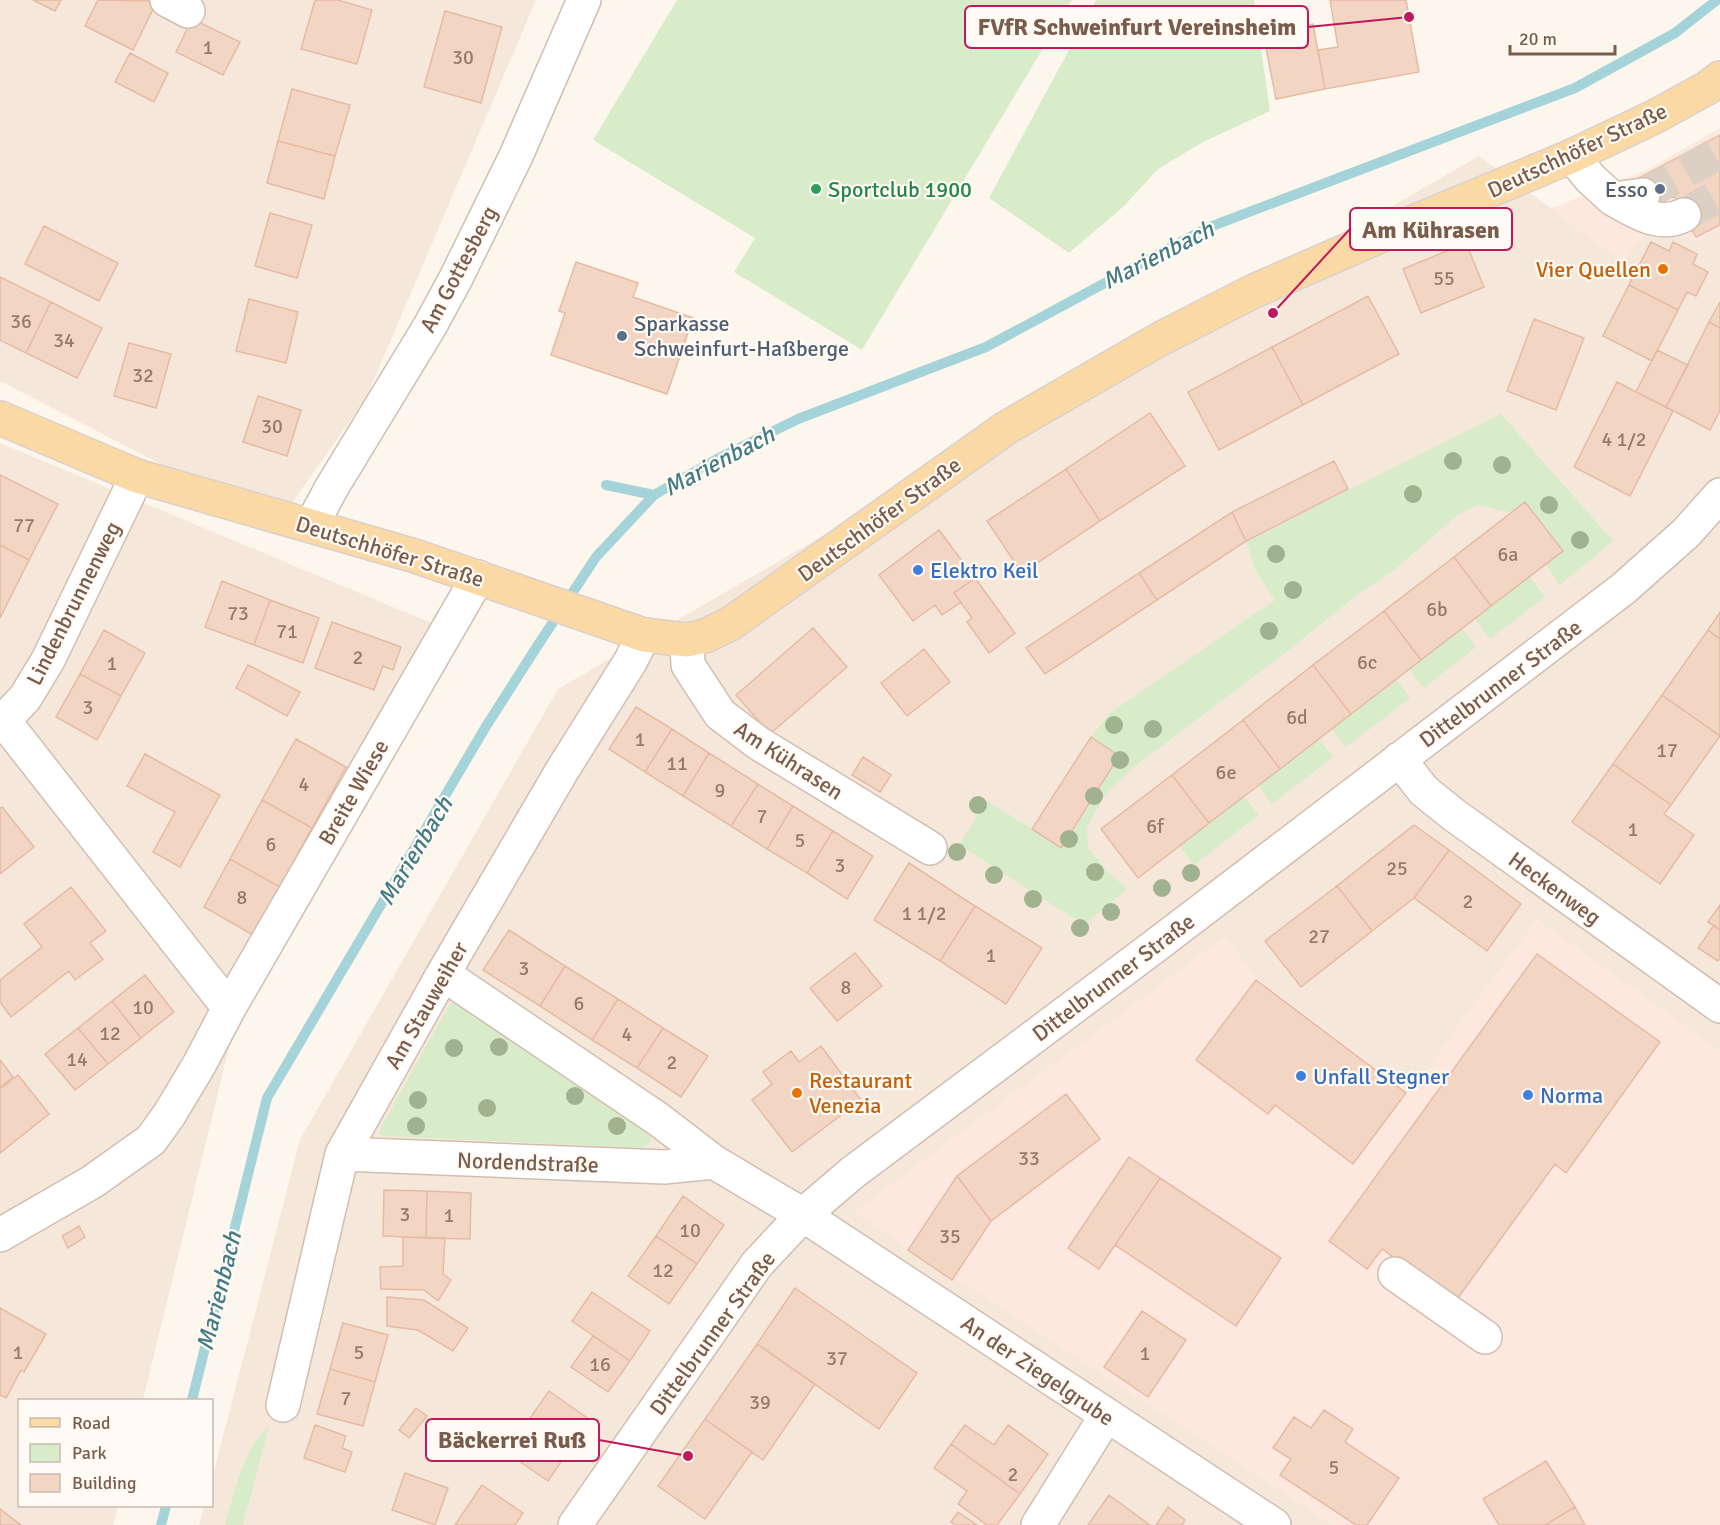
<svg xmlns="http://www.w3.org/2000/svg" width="1720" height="1525" font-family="Signika,sans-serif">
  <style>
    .residential { fill: #f5e8da }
    .commercial { fill: #fde8e0 }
    .green { fill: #d8ecc9 }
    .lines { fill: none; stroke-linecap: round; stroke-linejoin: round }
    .stream { stroke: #a5d3da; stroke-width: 10 }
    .building { fill: #f3d5c3; stroke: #e6bba3; stroke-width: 1.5 }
    .minor-tunnel { stroke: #dcd0c4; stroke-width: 33; stroke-dasharray: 33 16; stroke-linecap: butt }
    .minor-casing { stroke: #d1beb0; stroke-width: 36 }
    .major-casing { stroke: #dad1cd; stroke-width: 36 }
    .minor { stroke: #fff; stroke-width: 33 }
    .major { stroke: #fbd9a5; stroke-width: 33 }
    .tree { fill: #a0b28e }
    .leisure-dot { fill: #2e9e5b; stroke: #fffaf3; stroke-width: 2 }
    .service-dot { fill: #5c6f8a; stroke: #fffaf3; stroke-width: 2 }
    .food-dot { fill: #e8710a; stroke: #fffaf3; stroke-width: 2 }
    .shop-dot { fill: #3f7fe0; stroke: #fffaf3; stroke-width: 2 }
    .labels { text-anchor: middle; stroke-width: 4.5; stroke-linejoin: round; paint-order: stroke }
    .number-label { font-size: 20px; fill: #987a6a }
    .street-label { font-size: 22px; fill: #7a5c4d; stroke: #fffaf3 }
    .leisure-label { font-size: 22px; fill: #27864d; stroke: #fffaf3; text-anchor: start }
    .service-label { font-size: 22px; fill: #4e5e75; stroke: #fffaf3; text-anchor: end }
    .food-label { font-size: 22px; fill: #c56008; stroke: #fffaf3; text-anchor: end }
    .shop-label { font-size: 22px; fill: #366cbe; stroke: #fffaf3; text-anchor: start }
    .water-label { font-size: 24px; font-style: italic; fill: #437c86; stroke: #fffaf3 }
    .leader { fill: none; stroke: #c2185b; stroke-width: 2 }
    .callout-dot { fill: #c2185b; stroke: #fffaf3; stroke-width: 2 }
    .callout { fill: #fffaf3; stroke: #c2185b; stroke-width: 2 }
    .callout-label { font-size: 24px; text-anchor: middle; font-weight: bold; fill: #7a5c4d }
  </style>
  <rect width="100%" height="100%" fill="#fdf6ec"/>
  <!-- residential -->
  <path class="residential" d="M0,0H536L366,398L277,524L0,381Z
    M1479,156L1623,261L1653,224L1696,240L1720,228V1052L1537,920L1410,1093L1257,979L1224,938L855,1212L1334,1525H199L204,1506H212V1479L300,1140L558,689Z
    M0,443L441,627L234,1027L143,1400H20V1506H118L113,1525H0Z"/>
  <!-- commercial -->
  <path class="commercial" d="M1720,128V228L1697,240L1653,224L1623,262L1550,209L1649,169Z
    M1537,920L1720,1052V1525H1334L854,1212L1224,938L1257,979L1410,1093Z"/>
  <!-- green -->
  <path class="green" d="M677,0H1072L862,350L734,272L755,238L593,140Z
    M1096,0H1254L1270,111L1203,142L1158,169L1124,206L1069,253L989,198Z
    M1501,414L1613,541L1560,585L1511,513L1478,505L1459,514L1394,570L1357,595L1289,650L1134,767L1104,797L1087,827L1088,848L1105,869L1127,889L1084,925L959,845L987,801L1061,847L1119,756L1091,737L1110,713L1275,600L1256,572L1246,541Z
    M1529,576L1545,597L1490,639L1475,619Z
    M1462,629L1476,647L1424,688L1409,669Z
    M1396,679L1410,698L1346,747L1332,729Z
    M1319,739L1333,757L1272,804L1258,786Z
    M1244,796L1259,815L1194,865L1179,846Z
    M452,1003L459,1004L646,1131L651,1137L649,1144L642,1148L384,1136L380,1134V1129L448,1007Z
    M269,1426L243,1525H225C235,1491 242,1450 269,1426Z"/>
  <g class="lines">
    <!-- stream -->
    <path class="stream" d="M606,485L654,495
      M192,1400L267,1098L485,728L536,648L596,557L654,495L717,459L798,419L986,347L1207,228L1575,88L1675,33L1717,0
      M161,1525L166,1506"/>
  </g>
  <!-- building -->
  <path class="building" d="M33,0H61L55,11Z
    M98,0L157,1L133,50L85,26Z
    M315,0H338L372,10L357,64L301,49Z
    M1330,0H1406L1419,72L1325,89L1318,50L1338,47Z
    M445,11L502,27L481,103L424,87Z
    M192,19L240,42L223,75L176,52Z
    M1313,24L1325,89L1276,99L1263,33Z
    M130,53L168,73L154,102L115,82Z
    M292,89L350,105L335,156L278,141Z
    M1720,135V225L1696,237L1674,196L1650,208L1635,180Z
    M278,141L335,156L324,199L267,183Z
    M270,213L312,225L297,278L255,266Z
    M44,226L118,263L99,301L25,264Z
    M1651,242L1669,251L1673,242L1697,254L1693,264L1708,272L1696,296L1687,292L1678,310L1629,285Z
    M1466,243L1484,287L1421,313L1403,269Z
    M576,262L638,283L633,297L693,318L667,394L551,355L565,313L559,311Z
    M0,277L51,302L26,353L0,340Z
    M1629,285L1678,310L1652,361L1603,336Z
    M1368,296L1399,354L1303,405L1272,347Z
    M249,299L298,312L286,363L236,351Z
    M51,302L102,328L77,378L26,353Z
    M1720,302V328L1709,322Z
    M1534,319L1584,338L1556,410L1507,391Z
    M1709,322L1720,328V410L1710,430L1666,407Z
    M129,343L171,354L156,408L114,396Z
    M1272,347L1303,405L1219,450L1188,392Z
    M1657,350L1688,365L1666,407L1636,392Z
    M1617,382L1673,411L1630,496L1574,467Z
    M258,396L301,410L287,456L243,442Z
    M1150,413L1185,466L1100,521L1066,469Z
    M1334,461L1348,489L1246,541L1232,512Z
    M1066,469L1100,521L1022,573L987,521Z
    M0,475L58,504L29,560L0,545Z
    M1525,502L1563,551L1491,606L1454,557Z
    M1232,512L1246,541L1157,600L1139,573Z
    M939,530L975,578L954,593L961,602L942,615L935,605L913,621L879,575Z
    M0,545L29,560L0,618Z
    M1454,557L1491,606L1421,660L1384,611Z
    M1139,573L1157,600L1045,674L1026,648Z
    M975,578L1015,633L989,653L967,622L972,618L954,593Z
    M222,581L270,600L254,645L205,627Z
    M270,600L319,618L303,663L254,645Z
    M1384,611L1421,660L1351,714L1313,665Z
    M1720,612V639L1708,630Z
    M332,622L401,647L393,670L383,666L374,690L315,668Z
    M813,628L847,667L770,734L736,695Z
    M104,630L145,653L121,696L80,674Z
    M1708,630L1720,639V736L1662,695Z
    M924,649L950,682L907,716L881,683Z
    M248,665L300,692L287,716L236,688Z
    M1313,665L1351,714L1280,769L1243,720Z
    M80,674L121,696L97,740L56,717Z
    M1662,695L1720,736L1671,805L1613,764Z
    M636,707L672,729L645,772L609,749Z
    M1243,720L1280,769L1209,823L1172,775Z
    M672,729L709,753L683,796L645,772Z
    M1091,737L1119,756L1061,848L1032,829Z
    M296,739L346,767L312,828L262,800Z
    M709,753L758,784L731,826L683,796Z
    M145,754L220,795L180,867L153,852L175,812L127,786Z
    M863,757L891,775L880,792L852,775Z
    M1613,764L1671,805L1664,814L1694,835L1660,884L1572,822Z
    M1172,775L1209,823L1138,878L1101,829Z
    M758,784L793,806L767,849L731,826Z
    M262,800L312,828L280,887L230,859Z
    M793,806L833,831L807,873L767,849Z
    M2,807L34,847L0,874V808Z
    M1414,825L1449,850L1414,898L1372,931L1337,886Z
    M833,831L873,856L847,899L807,873Z
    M1449,850L1521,904L1487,951L1414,898Z
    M230,859L280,887L253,935L204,907Z
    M909,863L975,906L940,961L874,920Z
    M1337,886L1372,931L1301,987L1265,941Z
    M71,887L106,931L90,943L103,959L75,980L69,971L11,1017L0,1002V980L42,947L24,924Z
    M1720,905V930L1708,922Z
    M975,906L1042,948L1006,1004L940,961Z
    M1714,925L1720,930V958L1718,961L1698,948Z
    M509,930L565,966L540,1006L483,970Z
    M855,953L882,986L837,1021L810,988Z
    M1537,954L1660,1042L1566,1173L1555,1164L1455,1302L1382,1249L1367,1269L1329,1241Z
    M565,966L618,999L592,1040L540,1006Z
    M145,975L174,1012L141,1038L112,1001Z
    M1256,980L1406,1093L1353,1164L1275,1105L1268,1114L1196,1060Z
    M618,999L663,1028L637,1068L592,1040Z
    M112,1001L141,1038L108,1064L78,1028Z
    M78,1028L108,1064L75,1090L45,1054Z
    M663,1028L708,1056L681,1097L637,1068Z
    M821,1046L861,1100L792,1152L752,1100L772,1084L763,1072L791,1051L799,1062Z
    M0,1060L13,1077L0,1088Z
    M18,1075L49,1114L0,1153V1089Z
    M1066,1094L1100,1139L991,1221L957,1176Z
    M1129,1157L1160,1178L1099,1269L1068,1248Z
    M957,1176L991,1221L952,1280L908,1250Z
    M1160,1178L1281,1258L1236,1326L1115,1245Z
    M384,1190L427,1191L426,1238L383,1236Z
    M427,1191L471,1193L470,1239L426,1238Z
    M683,1196L724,1225L697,1264L656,1236Z
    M79,1226L85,1237L68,1248L62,1236Z
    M656,1236L697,1264L669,1304L628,1276Z
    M403,1237L445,1238L443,1274L451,1280L438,1301L424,1290L381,1289L380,1267L403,1266Z
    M795,1288L917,1373L879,1429L757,1344Z
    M592,1292L650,1331L630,1361L572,1321Z
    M387,1297L424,1300L468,1328L453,1351L418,1330L387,1326Z
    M0,1308L46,1334L24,1372L21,1370L6,1398L0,1395Z
    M1142,1311L1186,1340L1148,1397L1104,1367Z
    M343,1323L388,1335L375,1382L330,1369Z
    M593,1336L630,1361L608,1392L571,1367Z
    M757,1344L815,1384L763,1460L705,1419Z
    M330,1369L375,1382L363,1426L317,1414Z
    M549,1391L590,1420L569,1450L528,1421Z
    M416,1408L427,1416L409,1438L399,1430Z
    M1324,1410L1353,1429L1345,1442L1399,1478L1367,1525H1356L1280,1475L1291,1459L1273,1448L1294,1417L1311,1428Z
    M705,1419L752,1452L705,1519L658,1486Z
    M528,1421L569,1450L548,1481L506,1452Z
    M315,1425L346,1436L342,1448L352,1452L345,1472L304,1458Z
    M965,1425L994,1445L1008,1425L1048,1454L1020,1494L951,1444Z
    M951,1444L1020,1494L997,1525H987L958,1504L967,1491L934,1468Z
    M1546,1461L1575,1507L1545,1525H1499L1483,1499Z
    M405,1473L448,1488L435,1525L392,1510Z
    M482,1485L523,1513L515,1525H455Z
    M1109,1495L1150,1525H1088Z
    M1168,1507L1185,1520L1182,1525H1156Z
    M1575,1507L1585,1525H1545Z
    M0,1509L21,1525H0Z
    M958,1512L977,1525H956L951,1522Z"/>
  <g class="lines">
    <!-- minor-tunnel -->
    <path class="minor-tunnel" d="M1643,195L1720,152
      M1684,215L1720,195"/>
    <defs>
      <path id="minor" d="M167,0L188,11
        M1572,156L1590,178L1613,199L1643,195
        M1613,199C1634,211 1659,228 1684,215
        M311,526L332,487L430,326L456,278L516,156L584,0
        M687,640L688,665L720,714L758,743L930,848
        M4,721L229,1008
        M0,724L25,698L48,660L137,476
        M1399,759L1424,791L1454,815L1720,1006
        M443,974L658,1119L714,1162L803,1215L1274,1525
        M342,1154L664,1167L714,1162
        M0,1235L92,1182L151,1140L169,1115L199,1065L229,1008L478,577
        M1395,1274L1485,1337
        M283,1405L342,1154L443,974L563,769L630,662L644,635
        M575,1525L757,1264L803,1215L852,1173L1155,946L1623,589L1686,533L1720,495
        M1038,1525L1106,1416"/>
      <path id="major" d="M0,418L137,476L415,556L644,635L687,640L705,636L730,624L1006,428L1160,339L1254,291L1373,239L1572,156L1654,117L1707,88L1720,78"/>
    </defs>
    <!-- minor casing -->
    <use href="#minor" class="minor-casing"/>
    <!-- major casing -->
    <use href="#major" class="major-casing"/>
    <!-- minor -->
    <use href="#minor" class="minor"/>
    <!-- major -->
    <use href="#major" class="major"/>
  </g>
  <!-- trees -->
  <g class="tree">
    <circle cx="1453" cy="461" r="9"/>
    <circle cx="1502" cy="465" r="9"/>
    <circle cx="1413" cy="494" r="9"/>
    <circle cx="1549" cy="505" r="9"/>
    <circle cx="1580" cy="540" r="9"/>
    <circle cx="1276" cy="554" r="9"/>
    <circle cx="1293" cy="590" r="9"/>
    <circle cx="1269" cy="631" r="9"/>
    <circle cx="1114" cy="725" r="9"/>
    <circle cx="1153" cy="729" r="9"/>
    <circle cx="1120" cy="760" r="9"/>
    <circle cx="1094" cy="796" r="9"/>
    <circle cx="978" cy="805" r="9"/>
    <circle cx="1069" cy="839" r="9"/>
    <circle cx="957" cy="852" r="9"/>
    <circle cx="1095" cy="872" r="9"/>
    <circle cx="1191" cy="873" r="9"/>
    <circle cx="994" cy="875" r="9"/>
    <circle cx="1162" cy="888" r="9"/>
    <circle cx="1033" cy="899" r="9"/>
    <circle cx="1111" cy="912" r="9"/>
    <circle cx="1080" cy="928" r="9"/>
    <circle cx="499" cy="1047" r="9"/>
    <circle cx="454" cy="1048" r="9"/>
    <circle cx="575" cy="1096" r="9"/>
    <circle cx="418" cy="1100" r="9"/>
    <circle cx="487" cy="1108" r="9"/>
    <circle cx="416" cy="1126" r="9"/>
    <circle cx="617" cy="1126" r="9"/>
  </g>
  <!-- markers -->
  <circle class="leisure-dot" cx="816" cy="189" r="6"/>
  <g class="service-dot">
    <circle cx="1660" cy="189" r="6"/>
    <circle cx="622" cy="336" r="6"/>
  </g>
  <g class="food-dot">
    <circle cx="1663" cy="269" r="6"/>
    <circle cx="797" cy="1093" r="6"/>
  </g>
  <g class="shop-dot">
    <circle cx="918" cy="570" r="6"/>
    <circle cx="1301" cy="1076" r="6"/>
    <circle cx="1528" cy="1095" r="6"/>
  </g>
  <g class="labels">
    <!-- number labels -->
    <g class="number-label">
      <text x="208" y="54">1</text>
      <text x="463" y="64">30</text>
      <text x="1444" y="285">55</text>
      <text x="21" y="328">36</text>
      <text x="64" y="347">34</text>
      <text x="143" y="382">32</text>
      <text x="272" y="433">30</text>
      <text x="1624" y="446">4 1/2</text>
      <text x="24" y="532">77</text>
      <text x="1508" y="561">6a</text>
      <text x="1437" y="616">6b</text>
      <text x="238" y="620">73</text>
      <text x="287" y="638">71</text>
      <text x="358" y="664">2</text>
      <text x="1367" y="669">6c</text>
      <text x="112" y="670">1</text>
      <text x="88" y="714">3</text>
      <text x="1297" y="724">6d</text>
      <text x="640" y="746">1</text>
      <text x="1667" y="757">17</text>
      <text x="677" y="770">11</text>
      <text x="1226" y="779">6e</text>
      <text x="304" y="791">4</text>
      <text x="720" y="797">9</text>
      <text x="762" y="823">7</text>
      <text x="1155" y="833">6f</text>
      <text x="1633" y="836">1</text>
      <text x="800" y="847">5</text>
      <text x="271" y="851">6</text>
      <text x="840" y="872">3</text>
      <text x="1397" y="875">25</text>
      <text x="242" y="904">8</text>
      <text x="1468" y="908">2</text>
      <text x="924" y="920">1 1/2</text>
      <text x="1319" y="943">27</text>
      <text x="991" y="962">1</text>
      <text x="524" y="975">3</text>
      <text x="846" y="994">8</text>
      <text x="579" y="1010">6</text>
      <text x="143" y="1014">10</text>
      <text x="110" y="1040">12</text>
      <text x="627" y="1041">4</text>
      <text x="77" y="1066">14</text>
      <text x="672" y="1069">2</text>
      <text x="1029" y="1165">33</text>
      <text x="405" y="1221">3</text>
      <text x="449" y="1222">1</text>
      <text x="690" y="1237">10</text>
      <text x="950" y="1243">35</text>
      <text x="663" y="1277">12</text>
      <text x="18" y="1359">1</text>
      <text x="359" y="1359">5</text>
      <text x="1145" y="1360">1</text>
      <text x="837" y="1365">37</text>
      <text x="600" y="1371">16</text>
      <text x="346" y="1405">7</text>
      <text x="760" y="1409">39</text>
      <text x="1334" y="1474">5</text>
      <text x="1013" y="1481">2</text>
    </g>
    <!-- street labels -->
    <g class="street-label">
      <text transform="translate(1577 150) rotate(-25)" y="8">Deutschhöfer Straße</text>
      <text transform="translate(458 269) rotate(-62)" y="8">Am Gottesberg</text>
      <text transform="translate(879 519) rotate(-36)" y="8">Deutschhöfer Straße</text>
      <text transform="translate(390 551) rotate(17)" y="8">Deutschhöfer Straße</text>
      <text transform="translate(73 603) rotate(-63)" y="8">Lindenbrunnenweg</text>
      <text transform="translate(1500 683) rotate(-37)" y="8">Dittelbrunner Straße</text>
      <text transform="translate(789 760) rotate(33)" y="8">Am Kührasen</text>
      <text transform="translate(353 792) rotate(-60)" y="8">Breite Wiese</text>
      <text transform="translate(1555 888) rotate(36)" y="8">Heckenweg</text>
      <text transform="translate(1113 977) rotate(-37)" y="8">Dittelbrunner Straße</text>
      <text transform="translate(426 1005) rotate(-60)" y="8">Am Stauweiher</text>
      <text transform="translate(528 1162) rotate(2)" y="8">Nordendstraße</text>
      <text transform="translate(712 1333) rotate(-54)" y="8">Dittelbrunner Straße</text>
      <text transform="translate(1038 1370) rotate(34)" y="8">An der Ziegelgrube</text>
    </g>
    <!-- leisure labels -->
    <g class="leisure-label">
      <text x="828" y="197">Sportclub 1900</text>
    </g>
    <!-- service labels -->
    <g class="service-label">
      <text x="1648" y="197">Esso</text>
      <text x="634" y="331" text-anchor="start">Sparkasse<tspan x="634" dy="25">Schweinfurt-Haßberge</tspan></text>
    </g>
    <!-- food labels -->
    <g class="food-label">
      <text x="1651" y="277">Vier Quellen</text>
      <text x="809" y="1088" text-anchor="start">Restaurant<tspan x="809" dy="25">Venezia</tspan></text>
    </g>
    <!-- shop labels -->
    <g class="shop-label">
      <text x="930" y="578">Elektro Keil</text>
      <text x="1313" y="1084">Unfall Stegner</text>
      <text x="1540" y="1103">Norma</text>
    </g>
    <!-- water labels -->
    <g class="water-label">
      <text transform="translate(1158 255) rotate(-27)" y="8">Marienbach</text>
      <text transform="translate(719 461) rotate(-28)" y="8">Marienbach</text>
      <text transform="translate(415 851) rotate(-59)" y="8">Marienbach</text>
      <text transform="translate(219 1291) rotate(-76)" y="8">Marienbach</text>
    </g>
  </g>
  <!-- callouts -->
  <path class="leader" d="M1409 17L1308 27M1273 313L1350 229M688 1456L599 1440"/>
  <g class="callout-dot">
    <circle cx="1409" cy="17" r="6"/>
    <circle cx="1273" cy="313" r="6"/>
    <circle cx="688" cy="1456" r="6"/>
  </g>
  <g class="callout">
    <rect x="965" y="6" width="343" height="42" rx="6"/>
    <rect x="1350" y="208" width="162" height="42" rx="6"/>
    <rect x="426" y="1419" width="173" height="42" rx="6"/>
  </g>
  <g class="callout-label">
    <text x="1137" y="35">FVfR Schweinfurt Vereinsheim</text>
    <text x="1431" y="238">Am Kührasen</text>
    <text x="512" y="1448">Bäckerrei Ruß</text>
  </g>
  <!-- legend -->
  <rect x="18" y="1399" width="195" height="108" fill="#fffaf3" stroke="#cabbb1" stroke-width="1.5"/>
  <rect x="30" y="1418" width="30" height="9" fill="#fbd9a5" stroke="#cabbb1" stroke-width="1.5"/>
  <text x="72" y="1429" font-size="18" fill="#7a5c4d">Road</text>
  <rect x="30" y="1444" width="30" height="18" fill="#d8ecc9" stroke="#cabbb1" stroke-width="1.5"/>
  <text x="72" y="1459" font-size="18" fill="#7a5c4d">Park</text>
  <rect x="30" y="1474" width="30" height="18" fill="#f3d5c3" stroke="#cabbb1" stroke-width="1.5"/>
  <text x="72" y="1489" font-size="18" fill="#7a5c4d">Building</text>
  <!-- scale -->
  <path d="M1510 45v9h105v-9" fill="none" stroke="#7a5c4d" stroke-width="3"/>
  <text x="1519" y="45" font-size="18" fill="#7a5c4d" stroke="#fffaf3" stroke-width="4.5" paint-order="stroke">20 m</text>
</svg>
